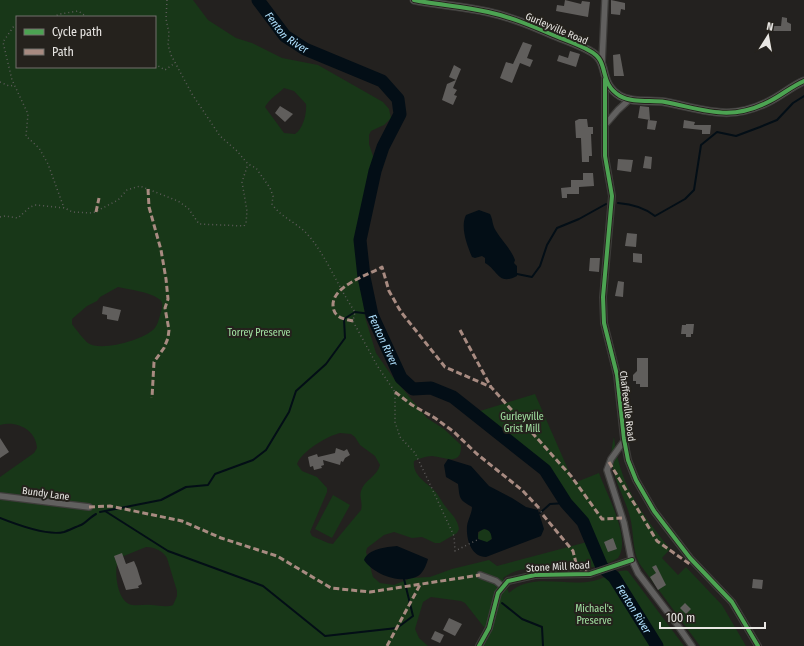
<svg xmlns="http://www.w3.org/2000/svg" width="804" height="646" font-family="'Fira Sans Condensed',sans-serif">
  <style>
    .green { fill: #183718; fill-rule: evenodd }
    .water { fill: #030e16; fill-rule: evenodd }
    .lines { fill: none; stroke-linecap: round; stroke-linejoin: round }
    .stream { stroke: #030e16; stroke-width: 2 }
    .river { stroke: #030e16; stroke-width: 13 }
    .building { fill: #605e5c }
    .minor-casing { stroke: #3e3d3b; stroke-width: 8 }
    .tertiary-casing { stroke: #3e3d3b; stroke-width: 9 }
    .path { stroke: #5e5c5b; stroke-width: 1.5; stroke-dasharray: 1 3; stroke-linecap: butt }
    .minor { stroke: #61605f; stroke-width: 5.5 }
    .tertiary { stroke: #61605f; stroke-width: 7 }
    .quiet { stroke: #a88b81; stroke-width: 3; stroke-dasharray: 6 3; stroke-linecap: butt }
    .cycleway-casing { stroke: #25221d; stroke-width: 6 }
    .cycleway { stroke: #4ca352; stroke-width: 4 }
    .labels { text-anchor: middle; stroke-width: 4; stroke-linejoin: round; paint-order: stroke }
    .street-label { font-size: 10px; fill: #e9e7e4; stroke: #25221d }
    .park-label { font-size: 10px; fill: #a4e4a4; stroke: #25221d }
    .water-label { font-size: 11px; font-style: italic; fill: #b0e2ff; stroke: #25221d }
  </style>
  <rect width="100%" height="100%" fill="#23211f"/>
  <!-- green -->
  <path class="green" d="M0,0H193L208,20L236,38L252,43L282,58L318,65L383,102L389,109L391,118L384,125L371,131L369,135V144L375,162L355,234L365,317L376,353L392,376L427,418L444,429L461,445C462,467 445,457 432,456C427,456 418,459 414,461C412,475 426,482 434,490C439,495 441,501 445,506C452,515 457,518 459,529L457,533L440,543H435L422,537L412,538L394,532L384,535L367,548L366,552L373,577L380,583L394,585L411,578L430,577L452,569L489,560L497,566L587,542L577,509L560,487L536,468L507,439L467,415L535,394L574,483L599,473C606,493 632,539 618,558C583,581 531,556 503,578L509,593C531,572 565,587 593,581C604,579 618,568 628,571L684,646H480L487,631L465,603L461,601L431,597L423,602L415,629L419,638L428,646H0V477L34,453L37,448C36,430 17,420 0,425ZM17,17H155V67H17ZM284,88L294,91L306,104C307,113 303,129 295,134L284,133L265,107C269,99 278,94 284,88ZM118,287C130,290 148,291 159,299C164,302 162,308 161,312C159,318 158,325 154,329C143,340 101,352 88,343C85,341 74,327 72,324V319L87,306L97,301L100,297ZM340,433L351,434L355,437L360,445L375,456L380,465C377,477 364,480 361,491C359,497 363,503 361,510L336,540L333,544L328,543L312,536L310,532L327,492V488L317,477L302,471L297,464C302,451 327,436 340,433ZM146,547C155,547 163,551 167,558L177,591V596L173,605C165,608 159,605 151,605C143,604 136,607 129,604C117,599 113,569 119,558Z
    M614,437C619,484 641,513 670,549L662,558L678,575L686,567L722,605L746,646H700L639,563C632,549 634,532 630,517C622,487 605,471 614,437Z
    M333,495L350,505L332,538L315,529Z
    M478 536a7 7 0 1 1 14 0a7 7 0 1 1-14 0Z"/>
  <!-- water -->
  <path class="water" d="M479,210L490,214C493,219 492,225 496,231C502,241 511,249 515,260L514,263L517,266V276C498,286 498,270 485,263V258L482,256L475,258L472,257C467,245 460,227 466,215Z
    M448,459L471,466L489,486L512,498L526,507L538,510L544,529L541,536L486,557C471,557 466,539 467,526C468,519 472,513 472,507C458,499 460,498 458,484L446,477L444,465ZM484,529C490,530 491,533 492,539L487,542L478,539V532Z
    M397,546L428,559C426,566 423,574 416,577C399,584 373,574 364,560C368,549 386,547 397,546Z"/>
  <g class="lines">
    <!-- stream -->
    <path class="stream" d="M618,203C631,204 645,208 655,216L685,199L694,190L701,145L717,132L736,136L760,127L777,120L793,103L804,96
      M517,274L532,277L540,266L547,245L557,228L579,219L606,204
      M105,511L168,551L263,586L325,636L397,628L413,616L404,579
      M100,512L161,500L186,487L208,485L215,474L253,460L266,450L289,412L296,391L326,364L345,338L344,319L355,312L371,314L385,344
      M540,513L550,504L566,503
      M0,518C15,524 48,536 64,532C69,530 76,527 81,525C86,523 90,517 96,514
      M502,603L522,619L542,627L543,646"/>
    <!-- river -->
    <path class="river" id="s1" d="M258,0L285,36L305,49L382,81L398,99L400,114L383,147L375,171L360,240L364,277L372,315L401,378L413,389L431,388L453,397L545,470L566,503L583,522L602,567L614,577L657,646"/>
  </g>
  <!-- building -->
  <path class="building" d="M565,0L581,4L582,1L590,2L588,17L556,11L557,5L564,6Z
    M611,0L625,3V10L621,9L620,15L611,14Z
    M782,17L787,18V22L791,24V31H770V26H781Z
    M523,42L532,45L527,58L533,60L530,67L520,63L512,83L500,78L506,62L513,64Z
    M570,51L580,54L576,67L557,61L559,55L568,58Z
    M620,54L624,76H614L613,55Z
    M454,65L461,69L453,88L457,90L454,95L457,96L453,105L442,100L447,84L456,80L449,77Z
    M280,106L293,114L285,122L275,113Z
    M640,106L649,107L650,120L638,118Z
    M579,119H587L588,127H593V134H591L592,156H589V162H582L581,138H576L575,121Z
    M648,120L657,121L655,130L647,129Z
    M684,120L695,122L694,125H711L710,134H702V130L683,128Z
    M645,156L652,157L651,169L643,168Z
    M618,159L633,160L631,172L617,170Z
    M583,173H593L594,186L579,187V194H567V198H562L561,188L571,187V180H583Z
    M627,233L637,234L636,247L625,246Z
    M633,253L642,254V263L633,262Z
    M590,258H600L599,272L589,271Z
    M618,281L624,282L623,297L615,296Z
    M103,306L121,310L118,321L107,319V315L102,314Z
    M686,324H694L693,334H691V337H686V334H681L682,325H686Z
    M637,358H648V387H640V384H636V381H633V375L637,371Z
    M0,438L9,452L0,458Z
    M336,448L344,451L347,449L350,455L345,458L343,462L341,461L340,465L323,460L324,465L321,466L322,468L314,470L313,466L310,467L308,457L317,454L318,457L335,453Z
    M613,538L617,549L608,552L604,542Z
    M122,553L126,564L134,561L137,568L142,584L138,586L139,588L126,590L114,556Z
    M656,565L666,585L658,590L650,577L656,573L652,567Z
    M753,579L763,580L762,589L752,588Z
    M685,603L691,609L686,614L680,608Z
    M449,618L462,624L455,636L443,630Z
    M435,631L444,635L440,643L431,639Z"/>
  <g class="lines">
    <defs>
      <path id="minor" d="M602,62L605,0
        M605,79V156L612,196L603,297L604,323L617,375L624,439L628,460L636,480L654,511L690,558L732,602L758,646
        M605,125L618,110L630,99
        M624,441L611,459L607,470L624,523L631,558L638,573L676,623L692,646
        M0,496L89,507
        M480,575L496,581L502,586
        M479,646L489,628L498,593L508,581L535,575L590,574L632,560"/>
      <path id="tertiary" d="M414,0C438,5 463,6 488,12C511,17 532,26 553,35C565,40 578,44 590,51C611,62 597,82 620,96C632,103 651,100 665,102C706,110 730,122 770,101C782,95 792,86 804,81"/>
    </defs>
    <!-- minor casing -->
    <use href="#minor" class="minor-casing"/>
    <!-- tertiary casing -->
    <use href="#tertiary" class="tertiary-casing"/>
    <!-- path -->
    <path class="path" d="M167,0L166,19L169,33L168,45L171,55L192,94L220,136L237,151L248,164L256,168L270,188L273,196L272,204C281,218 297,222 309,236C328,259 338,287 355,312L353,321L355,325L378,367L395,392V422L400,437L415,453L428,480L454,536L455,551L479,539
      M53,17L60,14L78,11L87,17
      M17,25L14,26L3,42L12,80L28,114L26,136L39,148L48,164L64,208
      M155,64L165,70L175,63
      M0,82L9,86L15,85
      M0,217L5,216L18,218L30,207L36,205L65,208L72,212L93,213L118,200L127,190L140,186L178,201L188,208L199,224L244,226L246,223L247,211L242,182L248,164
      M539,508L543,515"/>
    <!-- minor -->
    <use href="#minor" class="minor"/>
    <!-- tertiary -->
    <use href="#tertiary" class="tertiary"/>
    <!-- quiet -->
    <path class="quiet" d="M148,189L149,207L161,250L166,279L168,299L165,308L169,330L168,338L164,348L154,362L152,398
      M96,212L99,198
      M353,321C344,319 334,318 333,306C332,286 366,276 382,267L389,291L401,312L445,367L491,387L571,476L602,519L622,518
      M460,330L491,387
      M395,392L412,405L435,418L454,432L477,454L522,490L539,508
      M609,462L657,541L691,565
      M89,507L110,506L182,521L221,538L277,556L331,588L370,592L480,575
      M543,515L573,551L577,567L587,572
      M387,646L421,583"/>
    <defs>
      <path id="cycleway" d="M414,0C438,5 463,6 488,12C511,17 532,26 553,35C565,40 578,44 590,51C611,62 597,82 620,96C632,103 651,100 665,102C706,110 730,122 770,101C782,95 792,86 804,81
        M605,79V156L612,196L603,297L604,323L617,375L624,439L628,460L636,480L654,511L690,558L732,602L758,646
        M479,646L489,628L498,593L508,581L535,575L590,574L632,560"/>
    </defs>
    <!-- cycleway casing -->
    <use href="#cycleway" class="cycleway-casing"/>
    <!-- cycleway -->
    <use href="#cycleway" class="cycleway"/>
  </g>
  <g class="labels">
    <!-- street labels -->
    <g class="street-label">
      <text transform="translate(557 28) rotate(23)" y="4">Gurleyville Road</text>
      <text transform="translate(628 406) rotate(83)" y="4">Chaffeeville Road</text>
      <text transform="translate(46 493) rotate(8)" y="4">Bundy Lane</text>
      <text transform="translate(558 566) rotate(-3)" y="4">Stone Mill Road</text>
    </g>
    <!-- park labels -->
    <g class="park-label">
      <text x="259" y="336">Torrey Preserve</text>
      <text x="522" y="420">Gurleyville<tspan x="522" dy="12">Grist Mill</tspan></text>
      <text x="594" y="612">Michael's<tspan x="594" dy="12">Preserve</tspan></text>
    </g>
    <!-- water labels -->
    <g class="water-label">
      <text dy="4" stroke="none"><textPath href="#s1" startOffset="44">Fenton River</textPath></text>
      <text dy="4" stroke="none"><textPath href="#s1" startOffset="428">Fenton River</textPath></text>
      <text dy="4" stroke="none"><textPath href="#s1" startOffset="812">Fenton River</textPath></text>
    </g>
  </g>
  <!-- legend -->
  <rect x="16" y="16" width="140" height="52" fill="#25221d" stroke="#73716d"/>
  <rect x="24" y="29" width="20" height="6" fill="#4ca352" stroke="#73716d"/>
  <text x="52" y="36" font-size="12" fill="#e9e7e4">Cycle path</text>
  <rect x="24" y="49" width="20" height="6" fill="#a88b81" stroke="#73716d"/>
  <text x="52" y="56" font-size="12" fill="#e9e7e4">Path</text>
  <!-- north arrow -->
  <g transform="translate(768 36) rotate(11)" stroke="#25221d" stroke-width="3" paint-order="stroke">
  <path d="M0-3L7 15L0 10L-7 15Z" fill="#e9e7e4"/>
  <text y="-6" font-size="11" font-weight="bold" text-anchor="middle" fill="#e9e7e4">N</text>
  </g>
  <!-- scale -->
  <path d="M660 622v6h105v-6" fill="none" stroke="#e9e7e4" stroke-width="2"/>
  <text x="666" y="622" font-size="12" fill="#e9e7e4" stroke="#25221d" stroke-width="3" paint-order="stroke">100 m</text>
</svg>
